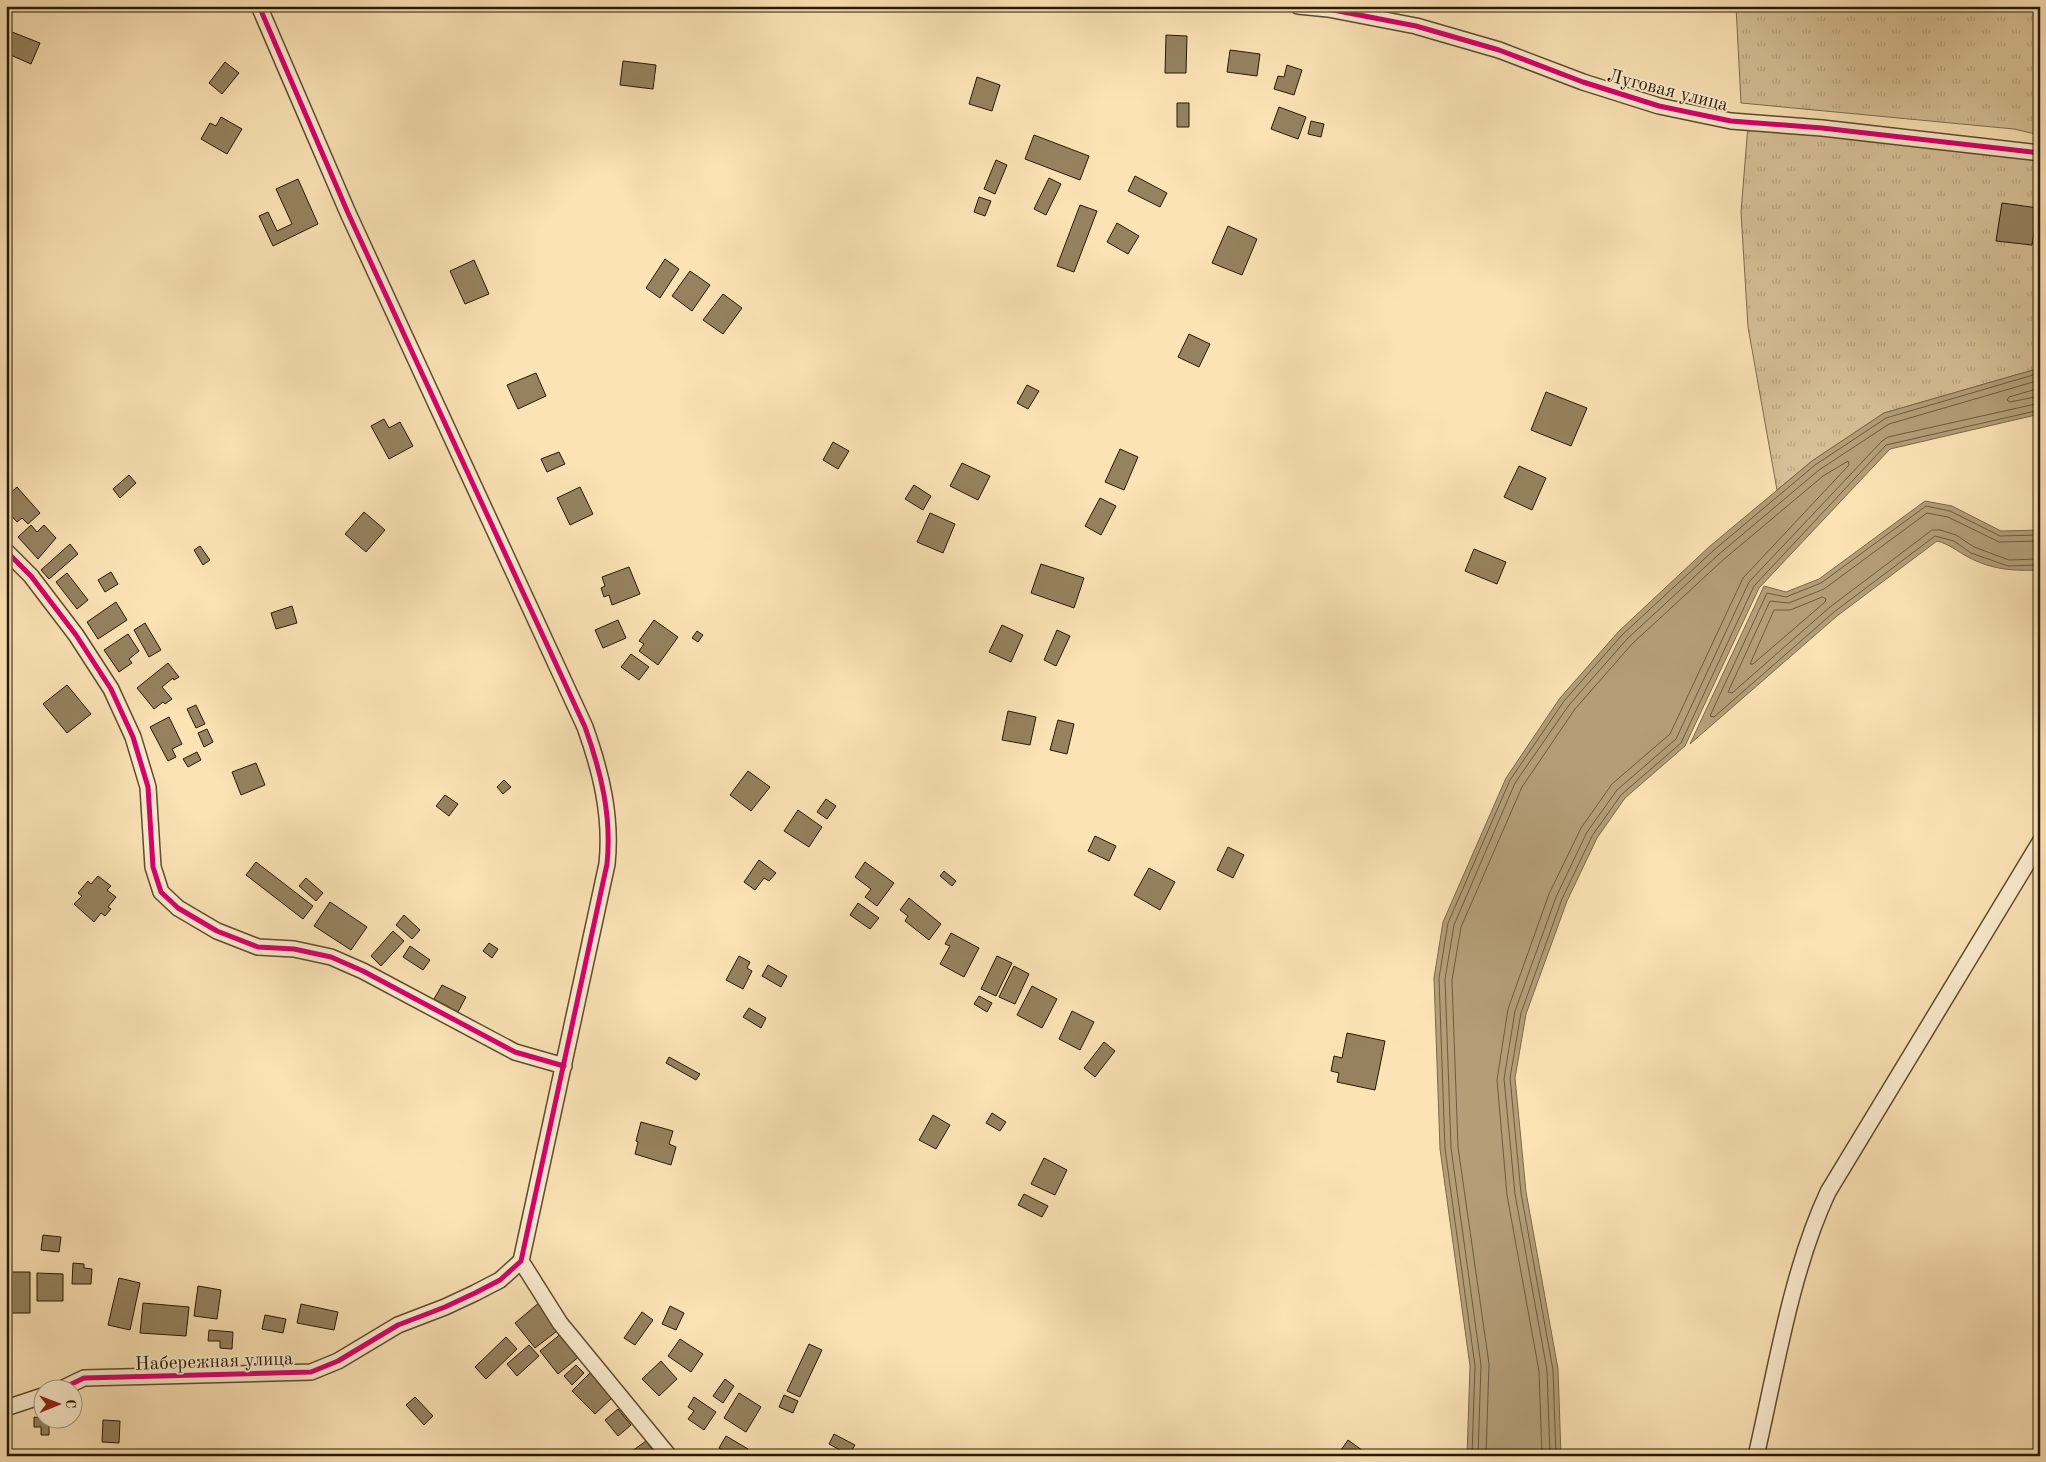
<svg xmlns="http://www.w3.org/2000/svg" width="2046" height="1462" font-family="'Old Standard TT',serif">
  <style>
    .grass { fill: url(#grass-tufts); stroke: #806c4c }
    .water { fill: #b49e78; stroke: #7c6848 }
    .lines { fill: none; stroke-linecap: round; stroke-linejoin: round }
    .shore { stroke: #6e5b3c; stroke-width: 1 }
    .building { fill: #96825f; stroke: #291801 }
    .minor-casing { stroke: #5e4b2e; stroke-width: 18 }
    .minor { stroke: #fcedd0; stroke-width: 15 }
    .cycleway-casing { stroke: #fcedd0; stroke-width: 8 }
    .cycleway { stroke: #d6006c; stroke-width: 5 }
    .labels { text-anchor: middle; stroke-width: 4; stroke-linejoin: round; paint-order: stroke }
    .street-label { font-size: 19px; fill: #291801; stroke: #fcedd0 }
  </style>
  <defs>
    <pattern id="grass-tufts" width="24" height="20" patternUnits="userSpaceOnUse" patternTransform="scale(1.25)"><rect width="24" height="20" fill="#d7c097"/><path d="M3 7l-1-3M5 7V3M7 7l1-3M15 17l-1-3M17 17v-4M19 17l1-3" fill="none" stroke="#b9a480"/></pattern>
  </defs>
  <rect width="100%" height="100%" fill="#fbe3b6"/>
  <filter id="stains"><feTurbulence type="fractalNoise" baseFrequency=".004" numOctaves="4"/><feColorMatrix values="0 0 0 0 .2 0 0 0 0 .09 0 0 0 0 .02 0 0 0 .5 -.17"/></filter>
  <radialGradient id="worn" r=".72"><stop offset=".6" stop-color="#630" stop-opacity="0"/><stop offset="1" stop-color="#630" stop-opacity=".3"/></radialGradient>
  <!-- grass -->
  <path class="grass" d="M1736,6H2040V135L2014,129L1741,103Z
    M1748,125L1922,144L2040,161V368L1884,413L1812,461L1777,490L1748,327L1741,212Z"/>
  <!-- water -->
  <path class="water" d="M2040,368V414L1890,449L1759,588L1685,746L1625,798L1597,838L1567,901L1526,1014L1515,1078L1526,1192L1558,1369L1561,1456H1467L1470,1366L1440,1149L1434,978L1443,922L1506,778L1560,698L1619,631L1710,546L1812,461L1884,413Z
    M1925,501L1952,506L2001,531L2040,530V570C2014,571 1992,570 1968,557C1957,551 1949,544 1937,541L1837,616L1690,744L1764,586L1786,592L1819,579Z"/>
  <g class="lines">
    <!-- shore -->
    <path class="shore" d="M2040,388L2009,397L2007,400L2010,402L2040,396
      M2040,535L2000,536L1950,511L1926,506L1821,583L1786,597L1767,593L1710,716L1714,717L1834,612L1935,536L1954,541L1971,553L2008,566L2040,565
      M2040,541L1999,542L1948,517L1927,513L1824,589L1789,603L1770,601L1728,692L1732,693L1830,607L1932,530H1940L1956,535L1974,547L2009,560L2040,559
      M1823,597L1826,599L1825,602L1753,664H1750L1774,610H1790Z
      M1472,1456L1475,1366L1445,1149L1439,978L1448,923L1510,780L1564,701L1622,635L1714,550L1815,465L1886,418L2040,373
      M1478,1456L1481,1365L1451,1148L1445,979L1454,925L1515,783L1569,705L1627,639L1718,555L1819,470L1889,424L2040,380
      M1486,1456L1489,1364L1458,1147L1452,980L1461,927L1522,787L1575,709L1632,644L1723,560L1823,476L1848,461L1849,465L1743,578L1670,734L1612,784L1581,828L1549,894L1508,1009L1497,1080L1507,1195L1539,1371L1542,1456
      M1550,1456L1547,1370L1515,1194L1504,1079L1515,1011L1556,897L1587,832L1617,790L1676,739L1749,582L1882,441L1888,437L2040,403
      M1556,1456L1553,1370L1521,1193L1510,1078L1521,1013L1562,899L1592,836L1621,795L1681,743L1754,586L1886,445L2040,410"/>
  </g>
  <!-- building -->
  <path class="building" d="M7,30L40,43L31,64L6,53Z
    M1166,35L1187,36L1186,73H1165Z
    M1230,50L1260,54L1257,76L1227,72Z
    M623,61L656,65L653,89L620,85Z
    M225,62L239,73L222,94L209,83Z
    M1287,65L1302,70L1294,95L1274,89L1278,76L1284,77Z
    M977,77L1000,85L992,111L969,104Z
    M1177,103H1189V127H1177Z
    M1279,107L1306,117L1298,139L1271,129Z
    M221,117L242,129L227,154L201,139L210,123L216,126Z
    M1311,121L1324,124L1321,137L1308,134Z
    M1034,135L1089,156L1080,180L1025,159Z
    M996,160L1007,165L995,194L984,189Z
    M1135,176L1167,193L1160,207L1128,191Z
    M1049,178L1061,184L1046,215L1034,209Z
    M298,179L318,224L273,246L259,216L268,212L277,231L292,224L276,189Z
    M979,197L991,201L985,216L974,212Z
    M2002,203L2038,208L2032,245L1996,241Z
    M1080,205L1097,211L1074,272L1057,266Z
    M1117,223L1139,236L1128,254L1107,242Z
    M1228,226L1257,239L1242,275L1212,263Z
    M665,259L679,269L660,298L646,288Z
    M474,260L489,294L465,304L450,271Z
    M690,271L710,285L692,311L672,296Z
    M723,294L742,308L723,334L703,320Z
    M1189,334L1210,344L1199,367L1178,357Z
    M536,373L546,396L518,409L507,385Z
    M1027,385L1039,391L1028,409L1017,403Z
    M1546,392L1587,408L1571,446L1531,430Z
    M384,419L389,428L400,422L413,446L389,459L371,426Z
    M833,442L849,451L838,469L823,460Z
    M1120,449L1138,457L1124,490L1105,482Z
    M559,452L565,464L547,472L541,459Z
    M962,463L990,476L978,500L950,486Z
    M1519,466L1546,478L1532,510L1504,497Z
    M129,475L136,483L120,498L113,489Z
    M914,485L931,496L923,510L905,499Z
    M17,487L40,513L28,524L22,518L17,522L7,511L12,506L6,497Z
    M580,487L593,514L570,525L557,498Z
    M1100,498L1116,506L1101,535L1085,526Z
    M364,512L385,530L366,552L345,534Z
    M930,513L955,524L943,553L917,542Z
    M31,525L37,532L44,525L56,538L38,559L18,537Z
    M70,544L78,554L49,579L41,570Z
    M200,546L210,560L203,565L194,550Z
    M1474,549L1506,562L1497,584L1465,571Z
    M1041,564L1084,578L1074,608L1031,593Z
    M629,567L640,594L612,605L609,595L604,597L601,588L605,586L602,577Z
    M111,572L118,584L105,592L98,580Z
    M67,573L88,600L77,609L56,582Z
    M116,602L127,620L98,639L87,622Z
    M292,606L297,623L276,629L271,613Z
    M618,620L626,638L603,648L595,630Z
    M654,620L678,637L658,665L639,651L644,644L639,641Z
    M145,623L161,650L149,657L134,630Z
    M1002,625L1023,635L1011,662L989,652Z
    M1057,630L1070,636L1056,666L1044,660Z
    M697,631L703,635L698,642L692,638Z
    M128,634L139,651L129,659L132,663L119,672L104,650Z
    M631,654L649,667L639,680L621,667Z
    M168,663L179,677L174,680L173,678L162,687L172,699L165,704L163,702L154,709L137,688Z
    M67,685L91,714L67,733L43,704Z
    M196,705L205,724L196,728L187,709Z
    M1008,711L1036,717L1030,745L1002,740Z
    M169,717L182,744L172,749L176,757L168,761L150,727Z
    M1058,720L1074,724L1067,754L1050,750Z
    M207,729L213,742L204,747L198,733Z
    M197,752L201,760L188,767L183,759Z
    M256,763L265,785L241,795L232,772Z
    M748,771L770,787L751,811L730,795Z
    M504,780L511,787L503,794L497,787Z
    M445,795L458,804L449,816L436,806Z
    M826,799L836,806L827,819L817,812Z
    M798,810L822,827L809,847L784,831Z
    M1095,836L1116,846L1109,861L1088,851Z
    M1228,847L1244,855L1233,878L1217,870Z
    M759,860L776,873L769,881L764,878L755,890L744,882Z
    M256,862L313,906L303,919L246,875Z
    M865,862L894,883L877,906L865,897L871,889L855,877Z
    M1149,868L1175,882L1160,910L1134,895Z
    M944,871L956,881L952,886L940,876Z
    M98,876L111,886L107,890L116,897L108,907L111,909L105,916L101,913L94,922L74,904L82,896L78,893L88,881L91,884Z
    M306,878L323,893L316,901L299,886Z
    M909,898L941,924L929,940L905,921L908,916L900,910Z
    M330,902L367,927L351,950L314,926Z
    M858,903L879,918L870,929L850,915Z
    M404,915L420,930L412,939L396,925Z
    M393,931L404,941L381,966L371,956Z
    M951,933L979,948L964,977L940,964L950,946L945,944Z
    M489,943L498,949L492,958L483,951Z
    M410,946L430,960L423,970L403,957Z
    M739,956L750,962L747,968L752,971L743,989L726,980Z
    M997,956L1012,963L996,996L981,989Z
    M768,965L787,976L781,987L762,976Z
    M1014,966L1029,974L1015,1004L999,997Z
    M442,985L466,997L458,1012L434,999Z
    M1032,986L1057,999L1042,1028L1017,1015Z
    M979,996L992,1003L987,1012L974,1004Z
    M749,1008L766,1018L761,1028L743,1017Z
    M1072,1011L1094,1022L1080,1050L1059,1039Z
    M1347,1033L1385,1041L1375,1090L1337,1082L1339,1073L1331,1071L1334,1056L1342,1058Z
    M1104,1042L1115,1051L1095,1077L1084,1068Z
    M669,1057L700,1074L696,1080L666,1063Z
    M992,1113L1006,1122L1000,1131L986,1123Z
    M933,1115L950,1125L936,1149L919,1140Z
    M641,1122L673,1131L669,1144L676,1147L671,1165L635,1154L638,1142L636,1141Z
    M1044,1158L1067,1170L1055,1195L1031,1184Z
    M1024,1194L1048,1206L1042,1217L1018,1205Z
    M43,1235L61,1237L59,1252L41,1250Z
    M73,1263L84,1264V1268L92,1269L91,1284H72Z
    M8,1272H30V1313H9Z
    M37,1273L63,1274V1301H37Z
    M119,1278L140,1283L130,1330L108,1325Z
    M198,1286L221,1290L217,1319L194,1316Z
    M540,1302L561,1328L535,1348L515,1323Z
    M143,1303L189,1307L186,1336L140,1333Z
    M301,1304L338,1312L334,1330L297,1323Z
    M670,1306L684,1313L676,1330L662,1324Z
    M642,1312L653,1320L635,1345L624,1338Z
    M265,1315L286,1319L283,1333L262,1329Z
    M209,1330L233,1332L232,1349L220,1348V1341H208Z
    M563,1332L581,1355L558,1374L540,1351Z
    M506,1337L517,1349L486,1379L475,1367Z
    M680,1339L703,1354L691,1372L668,1356Z
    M809,1344L822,1350L800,1397L787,1391Z
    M529,1345L539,1356L517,1376L507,1364Z
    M661,1361L677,1379L659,1396L642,1379Z
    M576,1365L584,1373L572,1385L564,1376Z
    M591,1372L614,1396L595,1414L572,1391Z
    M725,1379L734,1386L723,1403L713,1396Z
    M739,1393L761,1407L746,1432L724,1418Z
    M784,1395L798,1401L793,1413L779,1407Z
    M415,1397L433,1416L424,1425L406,1405Z
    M694,1397L716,1412L704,1430L688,1419L694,1411L688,1407Z
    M618,1409L631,1425L618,1436L605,1420Z
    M34,1417L49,1420V1435H41V1427H34Z
    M103,1420L120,1421L119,1443L102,1442Z
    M834,1434L855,1445L849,1455L829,1444Z
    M726,1436L748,1449L744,1456H733L719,1448Z
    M1348,1440L1370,1456H1337Z
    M646,1441L657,1456H629L628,1454Z"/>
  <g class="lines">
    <defs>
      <path id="minor" d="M1298,6L1328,9L1416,26L1499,50L1583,82L1659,106L1731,121L1822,128L2040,153
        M6,551L31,576L76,635L111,689L133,737L148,787L153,867L161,892L178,908L217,931L258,947L294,949L331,957L363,971L515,1052L564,1066
        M521,1261L560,1323L669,1456
        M59,1390L84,1378L311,1372L338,1361L398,1325L445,1307L475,1293L500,1280L521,1261L607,864C612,816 601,772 585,727L348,213L259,6
        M6,1408L42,1396
        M1756,1456C1776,1370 1791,1271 1828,1192L2040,842"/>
    </defs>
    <!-- minor casing -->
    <use href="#minor" class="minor-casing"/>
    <!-- minor -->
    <use href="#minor" class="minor"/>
    <defs>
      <path id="cycleway" d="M1298,6L1328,9L1416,26L1499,50L1583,82L1659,106L1731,121L1822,128L2040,153
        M6,551L31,576L76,635L111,689L133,737L148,787L153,867L161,892L178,908L217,931L258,947L294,949L331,957L363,971L515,1052L564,1066
        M59,1390L84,1378L311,1372L338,1361L398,1325L445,1307L475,1293L500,1280L521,1261L607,864C612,816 601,772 585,727L348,213L259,6"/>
    </defs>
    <!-- cycleway casing -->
    <use href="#cycleway" class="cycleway-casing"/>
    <!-- cycleway -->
    <use href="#cycleway" class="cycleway"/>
  </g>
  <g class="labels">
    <!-- street labels -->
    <g class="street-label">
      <text transform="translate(1668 89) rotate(14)" y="7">Луговая улица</text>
      <text transform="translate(214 1360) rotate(-2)" y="7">Набережная улица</text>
    </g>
  </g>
  <!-- margin -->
  <rect width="2046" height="1462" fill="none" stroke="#fbe3b6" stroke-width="25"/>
  <rect x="8" y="8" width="2031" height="1447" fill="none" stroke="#291801" stroke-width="2.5"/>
  <rect x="12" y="12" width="2021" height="1437" fill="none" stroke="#291801"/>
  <!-- north arrow -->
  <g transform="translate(58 1404) rotate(89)"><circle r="24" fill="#fcedd0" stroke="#a8987d"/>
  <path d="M0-4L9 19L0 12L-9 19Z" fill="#8f2418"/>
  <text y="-8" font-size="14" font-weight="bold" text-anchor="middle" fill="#291801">С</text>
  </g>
  <rect width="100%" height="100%" filter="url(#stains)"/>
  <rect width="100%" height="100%" fill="url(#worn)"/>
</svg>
